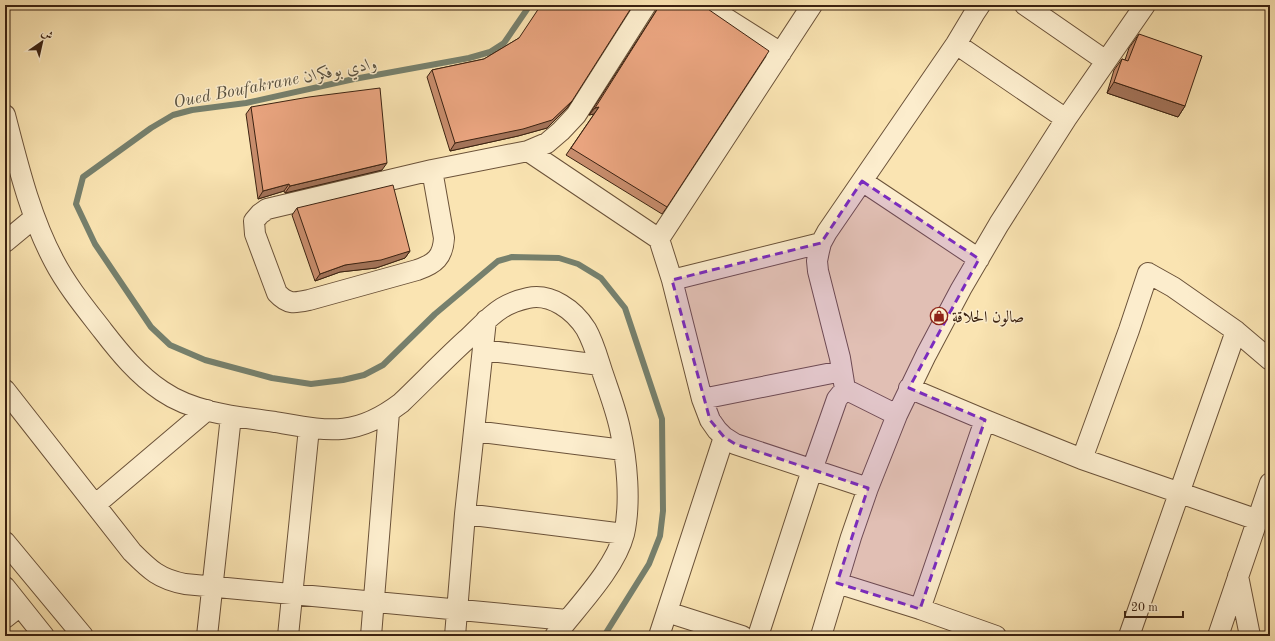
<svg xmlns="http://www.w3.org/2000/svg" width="1275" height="641" font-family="'Old Standard TT',Amiri,serif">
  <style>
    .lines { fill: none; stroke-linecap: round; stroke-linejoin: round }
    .stream { stroke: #76806d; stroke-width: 6 }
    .minor-casing { stroke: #6b5239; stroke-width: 22 }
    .minor { stroke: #fcedcd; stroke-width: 20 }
    .wall { fill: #c88d6d; stroke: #3b2211 }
    .shaded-wall { fill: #a37359; stroke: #3b2211 }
    .building { fill: #e9a47f; stroke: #3b2211 }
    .marked { fill: #7b2cbf; fill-opacity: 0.2; stroke: #7b2cbf; stroke-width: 3; stroke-dasharray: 8 5; stroke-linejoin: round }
    .labels { text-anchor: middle; stroke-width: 3; stroke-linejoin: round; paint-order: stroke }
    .poi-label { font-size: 16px; fill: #3b2211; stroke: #fcedcd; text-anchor: start }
    .water-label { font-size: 17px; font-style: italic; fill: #59513f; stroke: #fcedcd }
  </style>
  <rect width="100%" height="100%" fill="#fae4b2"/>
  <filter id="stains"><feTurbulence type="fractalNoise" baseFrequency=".005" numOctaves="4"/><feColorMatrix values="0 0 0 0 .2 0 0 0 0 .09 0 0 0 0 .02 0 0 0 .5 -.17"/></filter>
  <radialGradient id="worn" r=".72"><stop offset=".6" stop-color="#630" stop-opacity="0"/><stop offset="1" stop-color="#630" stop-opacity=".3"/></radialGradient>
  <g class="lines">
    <!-- stream -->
    <path class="stream" d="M530,5L504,43L490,52L469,58L354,79L246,103L192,110L173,115L151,128L83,177L76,204L95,244L151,327L170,345L205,360L272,378L311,384L343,380L364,375L383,365L435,314L498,261L512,257L559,258L578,264L601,278L625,308L662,419L663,511L660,536L649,564L604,636"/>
    <defs>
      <path id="minor" d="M705,5L781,53
        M1025,5L1106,61
        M956,44L1066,119
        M5,115C18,165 30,216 54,261C67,286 86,309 103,331C120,353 138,375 162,391C194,413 238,417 275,422C328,431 355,438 401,403C423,382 444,360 466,340C478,329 489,316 502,308C510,303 519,300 528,298C551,293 574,310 586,329C594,343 598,359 603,374C609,392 616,410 620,429C627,460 631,503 624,534C615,569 577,607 555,636
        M528,151L659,239L672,280L702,399L710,420L717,430L724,437L735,444L868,488
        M432,170L444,238C443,257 435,264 417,270L309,300C295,303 288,305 277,293L255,234L254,221L260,214L267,209L432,170L528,151L547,143L561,131L576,115L646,5
        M862,181L979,259
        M659,239L812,5
        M5,242L34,218
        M672,280L821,243
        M483,350L600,365
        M909,388L985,420L1082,459L1258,520
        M845,389L897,415
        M5,390L132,552C150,570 159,579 185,584L567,620
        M702,399L842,371
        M474,431L623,450
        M1082,459L1129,330L1148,273L1173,287L1236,331L1270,360
        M95,505L207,410
        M465,514L624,534
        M5,542L83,636
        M1238,576L1250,636
        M837,583L920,609L996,636
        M5,587L44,636
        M920,609L985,420
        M667,612L742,636
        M5,618L20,606
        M207,636L231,416
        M288,636L309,428
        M371,636L389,412
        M455,636L465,514L486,320
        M659,636L724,437
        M758,636L812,470L837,399L845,389L840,358L818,271L817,261L819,251L821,243L827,232L956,44L974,14L980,5
        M821,636L851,537L868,488L897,415L926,355L961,289L999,224L1066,119L1145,5
        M1129,636L1236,331
        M1218,636L1270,483"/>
    </defs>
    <!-- minor casing -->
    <use href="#minor" class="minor-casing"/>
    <!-- minor -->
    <use href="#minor" class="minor"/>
  </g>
  <!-- wall -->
  <path class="wall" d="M657,5H702L667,207L662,214L566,155L594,114L589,115L656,11Z
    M1139,34L1185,106L1178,117L1107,93L1114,70L1122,59L1125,60L1129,48Z
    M519,38L572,101L567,108L547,128L518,136L450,151L427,77L432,70L484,59Z
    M251,107L382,170L285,193L284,191L258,199L246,114Z
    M297,208L410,251L405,258L376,268L340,272L315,281L292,215Z"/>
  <!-- shaded-wall -->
  <path class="shaded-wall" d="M1114,82L1185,106L1178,117L1107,93Z
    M572,101L567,108L547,128L518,136L450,151L455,143Z
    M599,107L594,114L589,115L595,108Z
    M387,163L382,170L285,193L290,186Z
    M289,184L284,191L258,199L263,191Z
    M410,251L405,258L376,268L340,272L315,281L320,274L345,265Z"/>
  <!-- building -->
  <path class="building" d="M541,5H633L572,101L552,120L523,129L455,143L432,70L484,59L519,38Z
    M660,5H702L769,51L667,207L571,148L599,107L595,108Z
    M1139,34L1202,56L1185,106L1114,82L1122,59L1128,61L1137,38Z
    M380,88L387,163L290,186L289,184L263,191L251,107L309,97Z
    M393,185L410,251L381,260L345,265L320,274L297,208Z"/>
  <!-- marked area -->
  <path class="marked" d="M862,181L979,259L909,388L985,420L920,609L837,583L868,488L735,444L724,437L710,420L672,280L821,243Z"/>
  <!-- icons -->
  <defs>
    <symbol id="shop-ring" viewBox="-11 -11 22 22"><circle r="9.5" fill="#fcedcd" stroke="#8f2418" stroke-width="1.5"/><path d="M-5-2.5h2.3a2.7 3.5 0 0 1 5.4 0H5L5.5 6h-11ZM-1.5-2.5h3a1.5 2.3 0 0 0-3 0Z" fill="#8f2418"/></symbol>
  </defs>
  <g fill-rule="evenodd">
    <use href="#shop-ring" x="929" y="306" width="20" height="20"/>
  </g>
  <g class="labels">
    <!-- poi labels -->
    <g class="poi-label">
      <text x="952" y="322">صالون الحلاقة</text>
    </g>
    <!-- water labels -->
    <g class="water-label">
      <text transform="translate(275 82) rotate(-11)" y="6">Oued Boufakrane وادي بوفكران</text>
    </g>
  </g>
  <!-- margin -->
  <rect width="1275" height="641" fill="none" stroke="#fae4b2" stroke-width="20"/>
  <rect x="6" y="6" width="1263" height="629" fill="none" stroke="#3b2211" stroke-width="2"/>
  <rect x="10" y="10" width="1255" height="621" fill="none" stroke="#3b2211"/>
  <!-- north arrow -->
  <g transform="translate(42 42) rotate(34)" stroke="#fcedcd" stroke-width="3" paint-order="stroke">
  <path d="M0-3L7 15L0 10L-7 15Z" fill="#3b2211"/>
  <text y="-6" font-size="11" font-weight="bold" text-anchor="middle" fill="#3b2211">ش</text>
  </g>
  <!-- scale -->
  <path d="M1125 611v6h58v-6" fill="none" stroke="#3b2211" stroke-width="2"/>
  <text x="1131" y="611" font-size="12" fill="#3b2211" stroke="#fcedcd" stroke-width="3" paint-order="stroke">20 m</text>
  <rect width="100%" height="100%" filter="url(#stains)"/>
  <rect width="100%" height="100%" fill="url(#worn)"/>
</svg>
